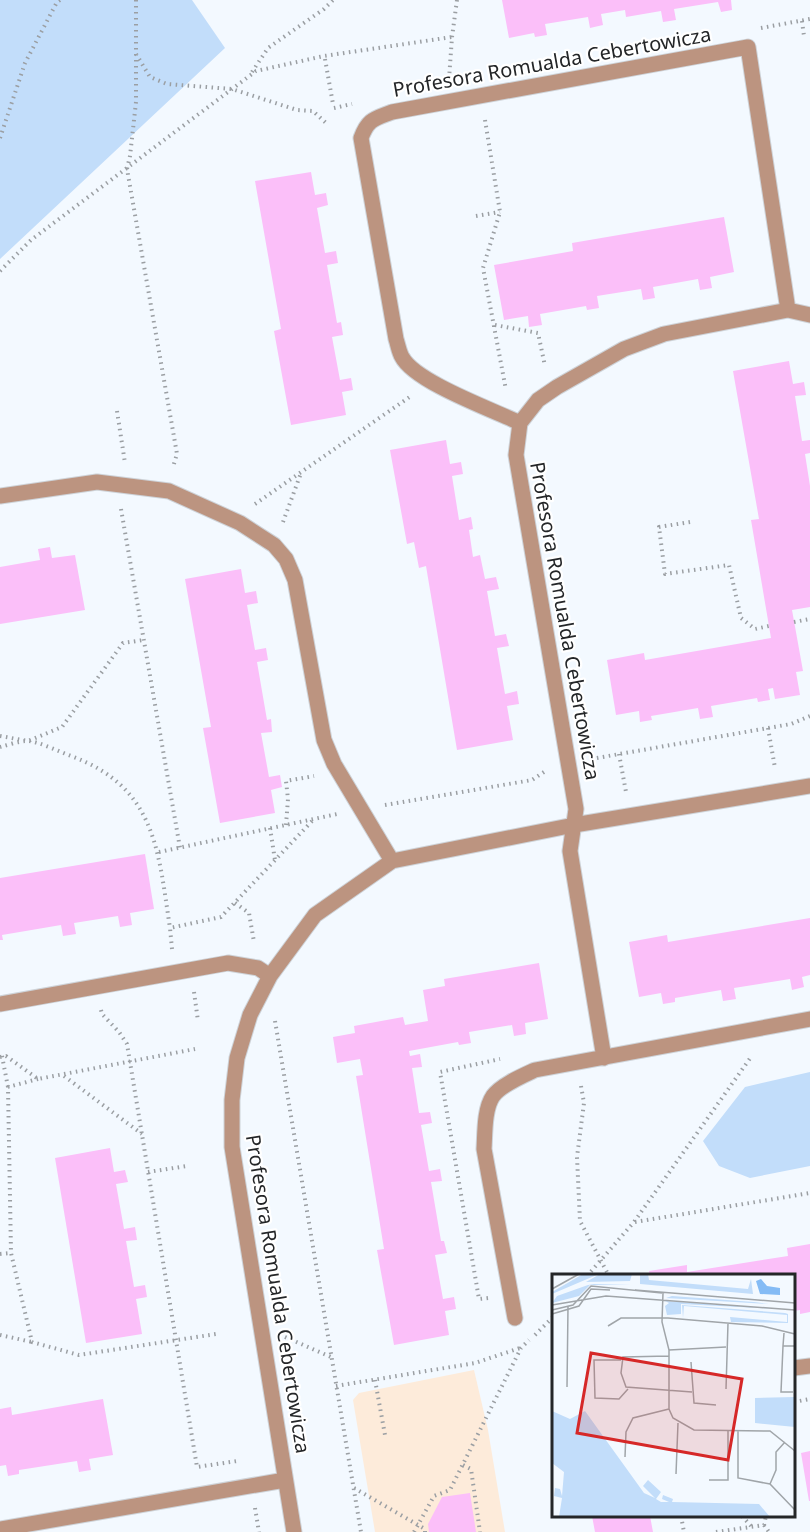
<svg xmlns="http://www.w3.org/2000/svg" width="810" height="1532" font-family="'Noto Sans',sans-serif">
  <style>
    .commercial { fill: #fdebda }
    .green { fill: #c2ddfa }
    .building { fill: #fbbff9 }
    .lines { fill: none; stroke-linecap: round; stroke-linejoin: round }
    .street-casing { stroke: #ced3d8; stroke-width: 17 }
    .path { stroke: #9b9fa3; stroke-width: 4; stroke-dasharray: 1.5 4.5; stroke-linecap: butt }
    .street { stroke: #bc9480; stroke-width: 15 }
    .labels { text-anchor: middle; stroke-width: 4.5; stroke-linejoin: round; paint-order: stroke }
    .street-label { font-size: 20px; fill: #242628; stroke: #fff }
    .inset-road { fill: none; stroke: #a0a5a9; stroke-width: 1.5 }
    .view { fill: #d62828; fill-opacity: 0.15; stroke: #d62828; stroke-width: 3 }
    .inset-edge { fill: none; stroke: #242628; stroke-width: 3 }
  </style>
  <rect width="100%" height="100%" fill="#f3f9ff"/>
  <!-- commercial -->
  <path class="commercial" d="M474,1370L488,1430L505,1532H375L353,1400L359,1393Z"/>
  <!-- green -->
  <path class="green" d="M0,0H192L225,48L0,259Z
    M810,1072V1166L750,1178L719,1166L703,1141L745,1087Z"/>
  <!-- building -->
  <path class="building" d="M502,0H731L732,10L721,12L718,2L674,9L676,20L663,22L661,11L626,17L625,10L601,14L603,25L590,28L588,17L545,24L547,35L535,37L534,33L509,38Z
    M311,172L315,195L326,193L328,205L317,208L325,253L336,251L338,263L327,265L337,323L341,322L343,335L332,337L340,380L351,378L353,390L342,392L346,415L291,425L274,331L281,329L255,181Z
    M724,217L734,272L710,277L712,288L700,290L698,279L653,287L655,298L643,300L641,289L597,296L599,308L587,310L586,306L540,314L542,325L529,327L528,316L504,320L494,265L573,251L572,243Z
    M789,361L793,384L804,382L806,395L795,396L802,441L810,440V453L805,454L810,486V607L792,610L803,671L796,672L800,695L775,699L773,688L768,689L770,700L758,702L757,698L711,706L713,717L700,719L698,708L651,716L652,720L640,722L639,711L616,715L607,660L644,653L645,660L771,638L751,520L759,519L733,371Z
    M446,440L450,464L461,462L463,474L452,476L459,520L471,517L473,529L469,530L473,557L480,555L485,579L496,577L499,589L487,591L495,636L506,634L509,646L497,648L505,694L517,691L519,704L507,706L513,740L457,750L426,566L419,568L414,542L407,544L390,450Z
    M50,547L52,558L75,555L85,610L0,624V567L40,560L38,549Z
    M241,569L245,593L256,591L258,603L247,605L255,650L266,648L268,660L257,662L267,720L271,719L272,732L261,733L269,777L280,775L282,787L271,790L275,813L220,823L203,728L211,727L185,579Z
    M145,854L154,909L130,913L132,925L120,927L118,916L74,923L76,934L63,936L61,925L2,935L3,940H0V878Z
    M810,918V975L802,977L804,987L792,990L790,979L734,988L736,999L723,1001L721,990L675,998V1002L663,1004L661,993L639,997L629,942L667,935L668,942Z
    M539,963L548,1019L525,1023L526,1034L514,1036L512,1025L469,1032L471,1043L459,1045L458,1042L409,1051L410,1056L420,1054L422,1067L412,1068L419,1113L430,1112L432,1123L421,1125L429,1171L440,1169L442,1181L431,1182L441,1241H444L447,1253L435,1255L443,1299L454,1297L456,1309L445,1311L449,1335L394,1345L377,1250L384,1249L356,1076L363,1075L360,1059L337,1063L333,1037L355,1033L354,1026L403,1017L405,1025L428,1021L423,990L445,986L444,979Z
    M110,1148L114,1172L125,1170L128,1182L116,1184L124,1229L135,1227L137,1240L126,1241L134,1287L145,1285L147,1297L136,1299L142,1334L86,1343L55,1158Z
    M810,1244V1312L800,1314V1310L794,1311V1276H650L649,1271L687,1265V1272L788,1256L787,1248Z
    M103,1399L113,1455L89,1459L91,1470L79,1472L77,1461L19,1470V1474L8,1476L6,1465L0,1466V1409L11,1407L12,1415Z
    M810,1451V1501H809L801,1453Z
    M470,1493L476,1532H429L428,1524L442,1497Z
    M592,1516H650L653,1532H595Z"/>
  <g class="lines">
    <defs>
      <path id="street" d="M520,423C493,410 415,382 402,357C399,352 398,345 396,339L361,138C368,119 374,119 392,112L748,47L788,310
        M0,496L97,482L169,491L240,523L274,545L286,559L295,580L324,740L334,764L392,861
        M0,1004L228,963L258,968L270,976
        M604,1058L570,851L576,809L516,455L520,423L538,400L557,387L624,349L664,334L788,310L810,315
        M515,1318L484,1149C485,1134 484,1109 493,1096C501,1085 522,1076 535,1070L810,1019
        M794,1368L810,1366
        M0,1529L285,1480
        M294,1532L232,1147V1100L237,1058L250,1015L270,976L315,915L392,861L574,825L810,786"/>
    </defs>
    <!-- street casing -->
    <use href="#street" class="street-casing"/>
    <!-- path -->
    <path class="path" d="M136,0V102L130,156L127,169L177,454L173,467
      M802,21L804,36
      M761,28L810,19
      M136,54L150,77L167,84L232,89L297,110L313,111L326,123
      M325,59L333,104
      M252,72L268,48L324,9L333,0
      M449,79L452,37L457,0
      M334,108L352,104
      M485,120L500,212L483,268L506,390
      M0,138L25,63L57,2L60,0
      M476,216L500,212
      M0,271L31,240L256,71L324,56L452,37
      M495,325L538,333L545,366
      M117,411L125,463
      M255,504L411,396
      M121,509L180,848
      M283,522L301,473
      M690,522L659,527L665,574L729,565L741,618L755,629L769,626
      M794,622L810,619
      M768,728L775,768
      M0,736L28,741L62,727L123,643L144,640
      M0,747C8,745 19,741 27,741C38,741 60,752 71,756C156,787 158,850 170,928
      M619,754L626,792
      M591,759L791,724L810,716
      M385,805L532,780L547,770
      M286,825L288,799L286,781L314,776
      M270,828L275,860
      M159,852L337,814
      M235,903L249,913L254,942
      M172,949L170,928L221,917L314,819
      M194,992L198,1021
      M101,1010L102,1014L119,1032L127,1044L197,1467L237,1461
      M275,1021L361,1532
      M2,1056L8,1087
      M0,1057L6,1056L38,1079L195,1049
      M64,1076L142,1134
      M38,1079L8,1087L11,1253L32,1342L79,1355L216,1334
      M581,1086L584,1103L577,1157L580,1221L609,1276
      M148,1172L187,1166
      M635,1222L810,1193
      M0,1254L11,1253
      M587,1276L634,1222L751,1057V1055
      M488,1298L479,1299L440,1072L500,1059
      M0,1335L32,1342
      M535,1335L554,1316
      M285,1337L331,1357
      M375,1380L385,1435
      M336,1386L475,1363L520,1348
      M794,1402L810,1399
      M463,1465L471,1469L480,1532
      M354,1488L425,1529V1532
      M255,1508L259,1532
      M681,1516L684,1532
      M742,1516L751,1526
      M764,1525L769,1532
      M414,1532L434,1496L450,1490L521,1348L529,1340
      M716,1532L764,1525L766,1516"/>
    <!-- street -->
    <use href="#street" class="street"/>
  </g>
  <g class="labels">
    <!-- street labels -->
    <g class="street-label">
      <text transform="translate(552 62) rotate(-10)" y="7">Profesora Romualda Cebertowicza</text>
      <text transform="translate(565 621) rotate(80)" y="7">Profesora Romualda Cebertowicza</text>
      <text transform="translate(278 1294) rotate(81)" y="7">Profesora Romualda Cebertowicza</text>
    </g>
  </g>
  <!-- overview -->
  <g transform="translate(552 1274)">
    <rect width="243" height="243" fill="#f3f9ff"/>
    <path d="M31,0H47L0,20V18ZM48,0H80L78,7L34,8ZM88,0H96L97,6L196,15L199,5L201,20L88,10ZM36,11L42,10L79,11H38L27,22L0,29L5,22ZM120,22L202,28L217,30L114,24ZM113,27L226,35L129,30V40L115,41L113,32L117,29ZM130,31L233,39L236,40V49L179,48L178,43L235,48V41L132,32L131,44ZM243,123V153L203,149V124ZM0,137L18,145L33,137L92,219L103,224L91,212L96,206L109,218L104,225L109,228H117L110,225L111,221L121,225L120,228L207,230L218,243H7L10,224L2,222L3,214L8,215L10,222L12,198L0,189Z" fill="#c2ddfa"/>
    <path d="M209,5L215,12L228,14V21L208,20L204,7Z" fill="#84bbf5"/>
    <path class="inset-road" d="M0,15L27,0M83,16L243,29M111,19L110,48L117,76V135L121,144L142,156L218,157L243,177M0,31L54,22L243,36M0,36L21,31L39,12L110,19M0,40L27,32L39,15L58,16M56,52L69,44H116L210,52L243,60M232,59L231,72H243M231,72L229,118H241M117,76L174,73M117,82L71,83L69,99L74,113L140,118M69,86H42L43,124L67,125L76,115M139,88L142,129L164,131M15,113L16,33M174,115L176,49M186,157V204L218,210L243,236M73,183L74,158L81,144L117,135M124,200L126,149M157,206H176V156M218,210L224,196V178L233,168"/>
    <path class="view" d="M39,79L190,105L176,186L25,159Z"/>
    <rect width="243" height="243" class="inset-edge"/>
  </g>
</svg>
